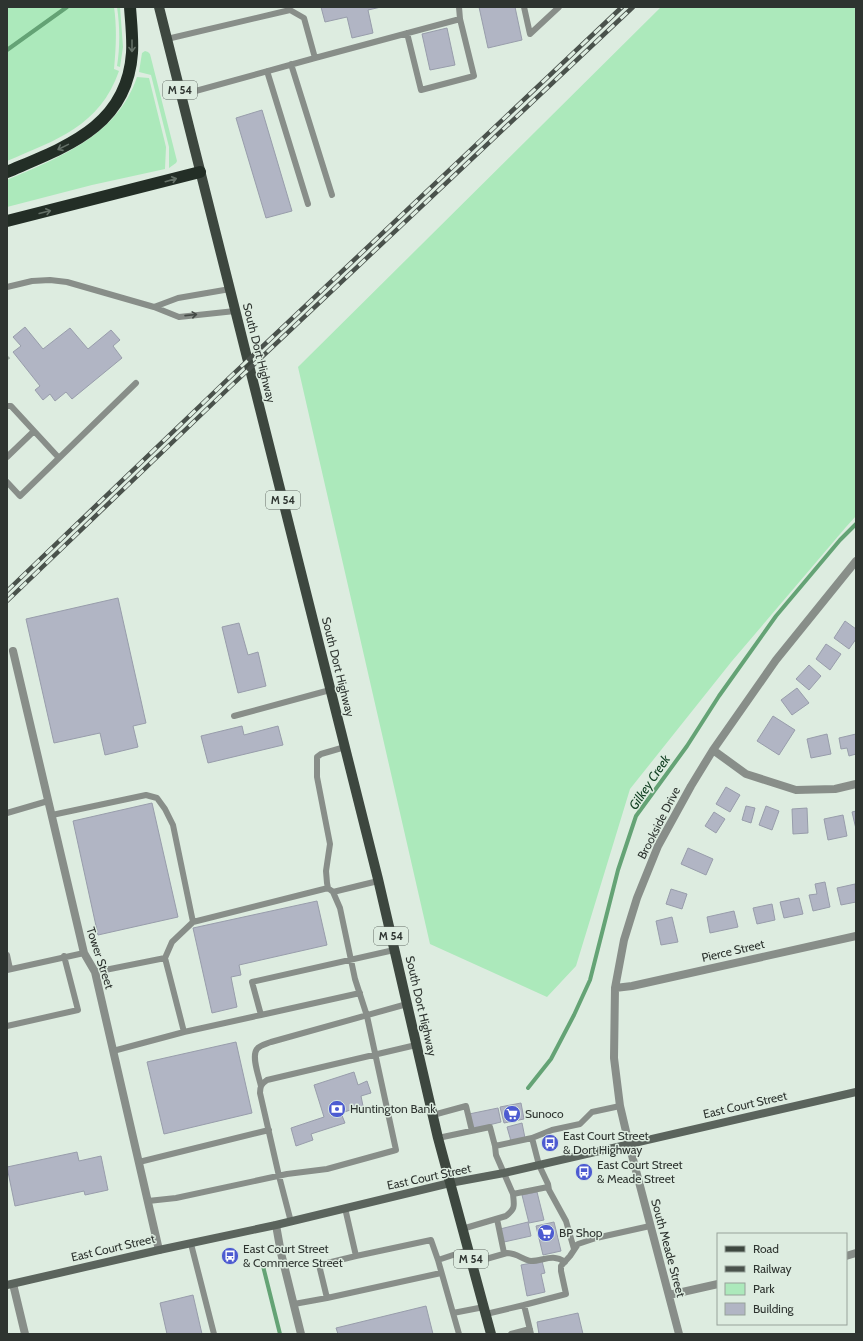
<svg xmlns="http://www.w3.org/2000/svg" width="863" height="1341" font-family="Cabin,sans-serif">
  <style>
    .green { fill: #ace9bb }
    .lines { fill: none; stroke-linecap: round; stroke-linejoin: round }
    .stream { stroke: #64a375; stroke-width: 4 }
    .building { fill: #b1b5c4; stroke: #989dab }
    .path { stroke: #a6b3a9; stroke-width: 2.5; stroke-dasharray: 3 2; stroke-linecap: butt }
    .lane { stroke: #888e89; stroke-width: 6 }
    .street { stroke: #888e89; stroke-width: 8 }
    .secondary { stroke: #5b645d; stroke-width: 8 }
    .primary { stroke: #3d473f; stroke-width: 10 }
    .highway { stroke: #232e26; stroke-width: 12 }
    .rail-casing { stroke: #4a524c; stroke-width: 4.5 }
    .rail { stroke: #ddece0; stroke-width: 3; stroke-dasharray: 9; stroke-linecap: butt }
    .oneway { stroke: #647067 }
    .oneway2 { stroke: #444a46 }
    .labels { text-anchor: middle; stroke-width: 3; stroke-linejoin: round; paint-order: stroke }
    .shield { fill: #ddece0; stroke: #626b65; stroke-width: 1 }
    .shield-label { font-size: 11px; font-weight: bold; fill: #2e3430 }
    .street-label { font-size: 12px; fill: #2e3430; stroke: #ddece0 }
    .poi-label { font-size: 12px; fill: #2e3430; stroke: #ddece0; text-anchor: start }
    .water-label { font-size: 13px; font-style: italic; fill: #134224; stroke: #ddece0 }
  </style>
  <rect width="100%" height="100%" fill="#ddece0"/>
  <!-- green -->
  <path class="green" d="M7,7H114C117,28 116,48 114,69L119,71C100,126 56,140 7,161Z
    M117,7H120L123,47L120,67L117,66C120,47 120,27 117,7Z
    M661,7H856V516L846,527L732,661L630,789L576,966L547,997L430,944L298,367Z
    M145,51L148,52L150,54L177,161L176,163L169,168V147L151,75L139,72L142,53Z
    M137,77L149,78L166,147L165,169L92,185L7,207V180C60,157 117,136 137,77Z"/>
  <g class="lines">
    <!-- stream -->
    <path class="stream" d="M7,50L67,7
      M528,1088L551,1059L574,1015L590,980L618,870L636,816L687,746L719,696L776,616L840,540L856,524
      M263,1266L280,1334"/>
  </g>
  <!-- building -->
  <path class="building" d="M321,7H381L368,10L373,33L352,38L347,17L325,22Z
    M479,7H515L522,40L488,48Z
    M447,28L455,65L430,70L422,34Z
    M262,110L292,211L266,218L236,118Z
    M25,327L43,349L70,328L88,349L111,330L120,340L113,346L122,358L72,399L66,392L55,401L50,394L43,400L35,390L40,386L13,352L21,346L13,337Z
    M118,598L146,723L133,726L138,747L105,755L100,733L54,743L26,619Z
    M845,621L856,629V639L849,649L834,638Z
    M239,623L248,655L258,652L266,686L238,693L222,627Z
    M826,644L841,654L830,670L816,659Z
    M809,665L821,676L809,690L796,679Z
    M797,688L809,703L792,715L781,700Z
    M773,716L795,730L779,755L757,741Z
    M242,726L244,735L278,726L283,745L208,763L201,736Z
    M827,734L831,754L811,758L807,739Z
    M856,734V754L849,756L847,748L841,749L839,738Z
    M726,787L740,795L730,812L716,804Z
    M152,803L178,917L98,935L73,821Z
    M746,806L755,808L751,823L742,820Z
    M766,806L779,811L772,830L759,825Z
    M807,808L808,833L793,834L792,809Z
    M856,811V829L852,812Z
    M714,812L725,819L716,833L705,826Z
    M843,815L847,836L828,840L824,819Z
    M688,848L713,859L706,875L681,864Z
    M825,882L830,907L813,911L809,895L817,894L815,884Z
    M855,884L856,902L841,905L837,888Z
    M671,889L687,894L682,909L666,904Z
    M799,898L803,914L784,918L780,902Z
    M317,901L327,945L239,965L241,975L231,977L237,1007L212,1013L193,928Z
    M772,904L775,920L757,924L753,908Z
    M734,911L738,927L710,933L707,917Z
    M672,917L678,942L661,945L656,921Z
    M236,1042L252,1113L164,1134L147,1062Z
    M354,1072L358,1085L367,1081L371,1093L361,1096L363,1106L341,1113L345,1123L311,1134L313,1140L296,1146L291,1128L324,1117L314,1085Z
    M521,1103L524,1119L504,1123L500,1107Z
    M498,1108L501,1122L473,1129L469,1114Z
    M522,1123L525,1138L511,1141L507,1127Z
    M77,1152L79,1161L101,1156L108,1190L85,1195L84,1191L15,1206L7,1167Z
    M537,1192L544,1220L529,1223L522,1195Z
    M528,1222L531,1236L504,1242L500,1229Z
    M554,1222L561,1251L543,1255L536,1226Z
    M542,1261L545,1273L541,1274L545,1292L527,1296L521,1265Z
    M193,1295L202,1334H167L160,1303Z
    M426,1306L433,1334H338L336,1328Z
    M578,1313L583,1334H539L537,1322Z"/>
  <g class="lines">
    <!-- path -->
    <path class="path" d="M7,359L11,356"/>
    <!-- lane -->
    <path class="lane" d="M524,7L530,34L559,7
      M407,33L421,90L474,76L460,19
      M167,39L290,10L304,18L315,58
      M291,64L332,195
      M267,71L308,204
      M181,95L315,58L460,19L459,7
      M7,287L32,281L50,280L67,282L154,307L179,317L235,311
      M154,307L178,298L230,289
      M7,406H11L59,458
      M7,457L34,431
      M7,482L20,496L136,383
      M234,716L330,690
      M7,813L48,801
      M52,815L146,795L157,798L165,809L173,825L193,922L172,942L165,958L95,972
      M333,892L378,881
      M193,922L328,888
      M7,955L10,969
      M165,958L184,1032
      M7,970L84,953
      M360,993L261,1015L252,982L394,950
      M7,1026L78,1010L64,956
      M113,1051L184,1032L261,1015
      M261,1086C259,1077 251,1056 257,1049C260,1045 266,1044 271,1042L407,1004
      M433,1115L466,1106L472,1131
      M438,1138L490,1127L495,1146
      M532,1138L552,1130L580,1124L592,1112L620,1106
      M139,1162L269,1130
      M548,1187L513,1194L496,1155L495,1146L532,1138L539,1165L548,1184L549,1190L566,1221L574,1249
      M148,1201L176,1198L287,1174L327,1169L396,1150L367,1016L355,979L340,908L333,892L328,888L327,883L326,871L330,844L317,777V757L321,754L345,747
      M345,1208L356,1256L431,1240L438,1260
      M497,1219L504,1253
      M291,1222L279,1176L260,1093C260,1087 261,1084 267,1080L416,1045
      M462,1229L506,1216C516,1208 514,1206 513,1194
      M191,1244L214,1334
      M468,1250L438,1260L453,1313L484,1307
      M472,1263L507,1253C517,1253 523,1260 531,1261C544,1261 552,1253 565,1262
      M327,1298L441,1273
      M294,1304L327,1298L319,1265L356,1256
      M453,1313L459,1334
      M486,1314L524,1305
      M511,1334L530,1329
      M531,1334L524,1305L566,1294L561,1271V1266L570,1256L578,1244L596,1238L650,1226"/>
    <!-- street -->
    <path class="street" d="M13,651L84,953L95,972L159,1250
      M713,750L746,774L796,790L835,789L856,784
      M615,988L632,986L856,936
      M276,1225L281,1253L301,1334
      M846,1256L856,1253
      M13,1284L25,1334
      M669,1295L718,1284
      M679,1334L629,1144L620,1106L614,1058L615,988L624,940L637,898L658,846L691,786L713,750L776,660L856,561"/>
    <!-- secondary -->
    <path class="secondary" d="M7,1285L159,1250L276,1225L450,1183L504,1173L856,1092"/>
    <!-- primary -->
    <path class="primary" d="M159,7L378,879L438,1138L491,1334"/>
    <!-- highway -->
    <path class="highway" d="M7,172C65,147 127,127 132,53C133,38 131,22 130,7
      M7,221L200,172"/>
    <defs>
      <path id="rail" d="M7,591L229,378L622,7
        M7,601L231,386L633,7"/>
    </defs>
    <!-- rail casing -->
    <use href="#rail" class="rail-casing"/>
    <!-- rail -->
    <use href="#rail" class="rail"/>
  </g>
  <!-- one-way arrows -->
  <defs><path id="oneway-shaft" d="M-6 0H5M1.5-3L5.5 0L1.5 3" fill="none" stroke-width="1.6" stroke-linecap="round" stroke-linejoin="round"/></defs>
  <g class="oneway">
    <use href="#oneway-shaft" transform="translate(132 46) rotate(90)"/>
    <use href="#oneway-shaft" transform="translate(63 147) rotate(154)"/>
    <use href="#oneway-shaft" transform="translate(171 180) rotate(-16)"/>
    <use href="#oneway-shaft" transform="translate(45 212) rotate(-14)"/>
  </g>
  <use class="oneway2" href="#oneway-shaft" transform="translate(191 315) rotate(-6)"/>
  <!-- icons -->
  <defs>
    <symbol id="bank-disc" viewBox="-11 -11 22 22"><circle r="9.5" fill="#4d5bd1" stroke="#ddece0"/><path d="M-6-4H6V4H-6ZM0-2.3a2.3 2.3 0 1 0 0 4.6a2.3 2.3 0 1 0 0-4.6Z" fill="#fff"/></symbol>
    <symbol id="supermarket-disc" viewBox="-11 -11 22 22"><circle r="9.5" fill="#4d5bd1" stroke="#ddece0"/><path d="M-6-5.5h2.5l.6 2H6L4.5 2H-2.5L-4.4-4H-6ZM-1.5 3.2a1.3 1.3 0 1 0 .1 0ZM3 3.2a1.3 1.3 0 1 0 .1 0Z" fill="#fff"/></symbol>
    <symbol id="bus-disc" viewBox="-11 -11 22 22"><circle r="9.5" fill="#4d5bd1" stroke="#ddece0"/><path d="M-5-6H5V4H4V6H2V4H-2V6H-4V4H-5ZM-3.5-4V0h7V-4ZM-3.5 1.2v1.5H-2V1.2ZM2 1.2v1.5H3.5V1.2Z" fill="#fff"/></symbol>
  </defs>
  <g fill-rule="evenodd">
    <use href="#bank-disc" x="327" y="1099" width="20" height="20"/>
    <use href="#supermarket-disc" x="502" y="1104" width="20" height="20"/>
    <use href="#bus-disc" x="540" y="1133" width="20" height="20"/>
    <use href="#bus-disc" x="574" y="1162" width="20" height="20"/>
    <use href="#supermarket-disc" x="536" y="1223" width="20" height="20"/>
    <use href="#bus-disc" x="220" y="1246" width="20" height="20"/>
  </g>
  <g class="labels">
    <!-- shield labels -->
    <g class="shield">
      <rect x="163" y="81" width="34" height="18" rx="3"/>
      <rect x="266" y="491" width="34" height="18" rx="3"/>
      <rect x="374" y="927" width="34" height="18" rx="3"/>
      <rect x="454" y="1250" width="34" height="18" rx="3"/>
    </g>
    <g class="shield-label">
      <text x="180" y="94">M 54</text>
      <text x="283" y="504">M 54</text>
      <text x="391" y="940">M 54</text>
      <text x="471" y="1263">M 54</text>
    </g>
    <!-- street labels -->
    <g class="street-label">
      <text transform="translate(259 353) rotate(76)" y="4">South Dort Highway</text>
      <text transform="translate(338 667) rotate(76)" y="4">South Dort Highway</text>
      <text transform="translate(659 823) rotate(-63)" y="4">Brookside Drive</text>
      <text transform="translate(733 951) rotate(-13)" y="4">Pierce Street</text>
      <text transform="translate(100 958) rotate(72)" y="4">Tower Street</text>
      <text transform="translate(421 1006) rotate(77)" y="4">South Dort Highway</text>
      <text transform="translate(745 1105) rotate(-13)" y="4">East Court Street</text>
      <text transform="translate(429 1177) rotate(-12)" y="4">East Court Street</text>
      <text transform="translate(113 1248) rotate(-13)" y="4">East Court Street</text>
      <text transform="translate(668 1248) rotate(75)" y="4">South Meade Street</text>
    </g>
    <!-- poi labels -->
    <g class="poi-label">
      <text x="350" y="1113">Huntington Bank</text>
      <text x="525" y="1118">Sunoco</text>
      <text x="563" y="1140">East Court Street<tspan x="563" dy="14">&amp; Dort Highway</tspan></text>
      <text x="597" y="1169">East Court Street<tspan x="597" dy="14">&amp; Meade Street</tspan></text>
      <text x="559" y="1237">BP Shop</text>
      <text x="243" y="1253">East Court Street<tspan x="243" dy="14">&amp; Commerce Street</tspan></text>
    </g>
    <!-- water labels -->
    <g class="water-label">
      <text transform="translate(649 782) rotate(-56)" y="5">Gilkey Creek</text>
    </g>
  </g>
  <!-- border -->
  <rect width="863" height="1341" fill="none" stroke="#2e3430" stroke-width="16"/>
  <!-- legend -->
  <rect x="717" y="1233" width="130" height="92" fill="#ddece0" stroke="#97a29a"/>
  <rect x="725" y="1246" width="20" height="6" fill="#3d473f" stroke="#97a29a"/>
  <text x="753" y="1253" font-size="12" fill="#2e3430">Road</text>
  <rect x="725" y="1266" width="20" height="6" fill="#4a524c" stroke="#97a29a"/>
  <text x="753" y="1273" font-size="12" fill="#2e3430">Railway</text>
  <rect x="725" y="1283" width="20" height="12" fill="#ace9bb" stroke="#97a29a"/>
  <text x="753" y="1293" font-size="12" fill="#2e3430">Park</text>
  <rect x="725" y="1303" width="20" height="12" fill="#b1b5c4" stroke="#97a29a"/>
  <text x="753" y="1313" font-size="12" fill="#2e3430">Building</text>
</svg>
